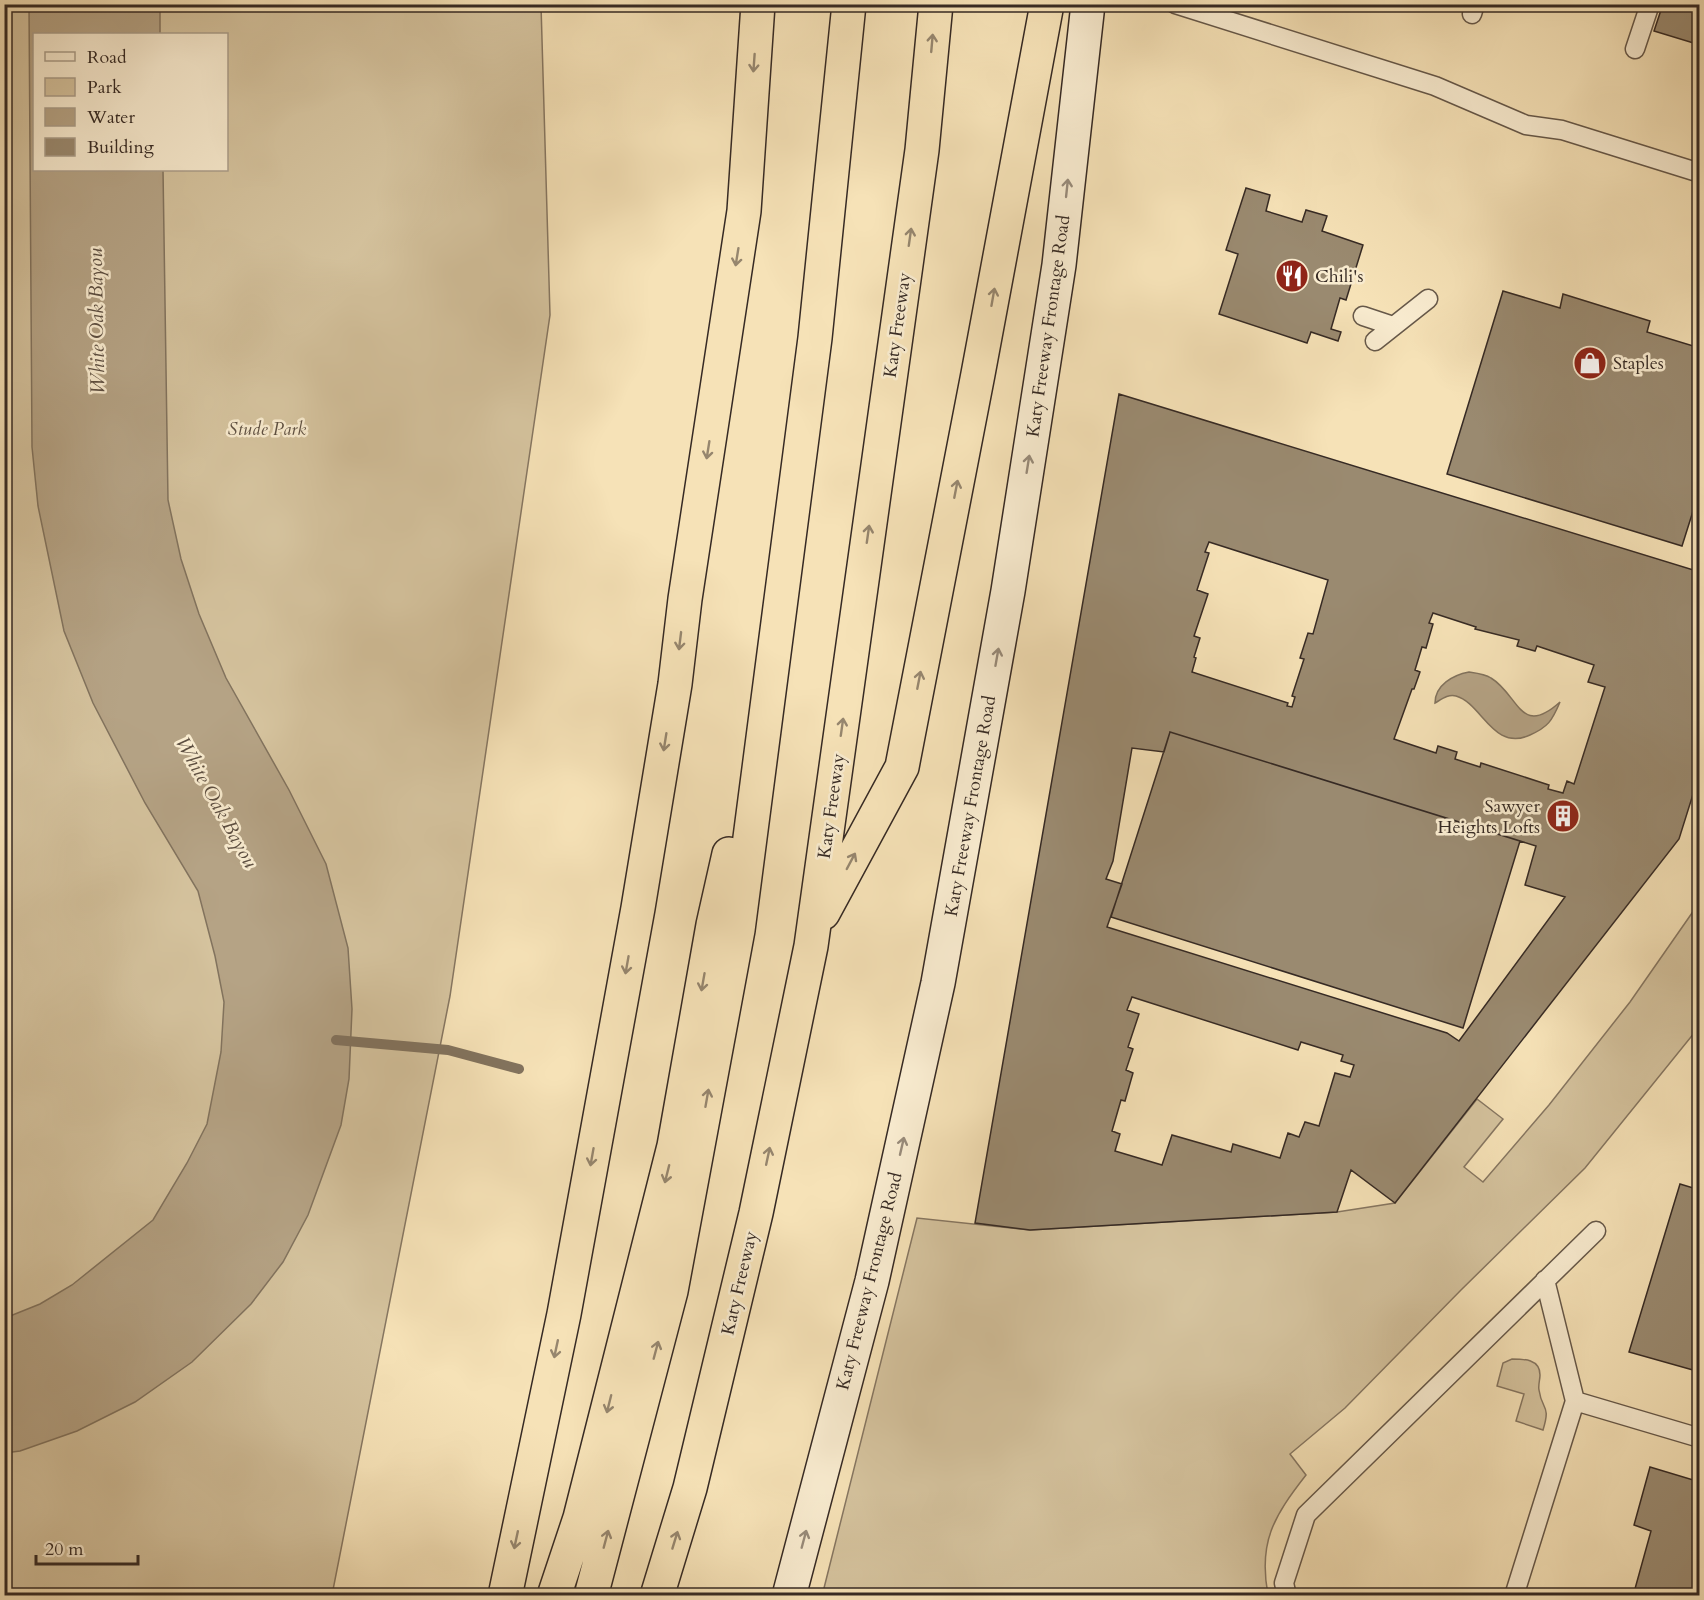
<svg xmlns="http://www.w3.org/2000/svg" width="1704" height="1600" font-family="Cardo,serif">
  <style>
    .green { fill: #d5c39e; stroke: #867661; stroke-width: 1.5; fill-rule: evenodd }
    .water { fill: #b5a385; stroke: #82735e; stroke-width: 1.5 }
    .lines { fill: none; stroke-linecap: round; stroke-linejoin: round }
    .stream { stroke: #82735e; stroke-width: 10 }
    .building { fill: #9a8a70; stroke: #362a24; stroke-width: 1.5; fill-rule: evenodd }
    .service-casing { stroke: #665849; stroke-width: 21 }
    .secondary-casing { stroke: #362a24; stroke-width: 36 }
    .motorway-casing { stroke: #362a24; stroke-width: 36 }
    .service { stroke: #f9ecd0; stroke-width: 18 }
    .secondary { stroke: #f9ecd0; stroke-width: 33 }
    .motorway { stroke: #f6e2b7; stroke-width: 33 }
    .oneway { stroke: #96866e }
    .oneway2 { stroke: #988b7a }
    .labels { text-anchor: middle; stroke-width: 5; stroke-linejoin: round; paint-order: stroke }
    .poi-label { font-size: 18px; fill: #362a24; stroke: #f9ecd0; text-anchor: start }
    .street-label { font-size: 18px; fill: #362a24; stroke: #f9ecd0 }
    .park-label { font-size: 18px; font-style: italic; fill: #5e5042; stroke: #f9ecd0 }
    .water-label { font-size: 20px; font-style: italic; fill: #5c4e41; stroke: #f9ecd0 }
  </style>
  <rect width="100%" height="100%" fill="#f6e2b7"/>
  <filter id="stains"><feTurbulence type="fractalNoise" baseFrequency=".00333" numOctaves="4"/><feColorMatrix values="0 0 0 0 .2 0 0 0 0 .09 0 0 0 0 .02 0 0 0 .5 -.17"/></filter>
  <radialGradient id="worn" r=".72"><stop offset=".6" stop-color="#630" stop-opacity="0"/><stop offset="1" stop-color="#630" stop-opacity=".3"/></radialGradient>
  <!-- green -->
  <path class="green" d="M5,5H541L550,315L450,996L332,1595L5,1596ZM34,34H226V170H34Z
    M1699,903V1027L1585,1168L1461,1290L1345,1408L1290,1454L1306,1475C1274,1516 1258,1542 1268,1595L822,1596L917,1218L1030,1230L1337,1212L1395,1203L1477,1099L1503,1119L1464,1167L1483,1182L1549,1105L1630,1002Z
    M1512,1359C1524,1359 1540,1359 1540,1375C1540,1380 1538,1385 1539,1390C1542,1411 1551,1404 1543,1430L1516,1421L1524,1394L1497,1386L1503,1363Z"/>
  <!-- water -->
  <path class="water" d="M29,5H160V34H34V170H163L168,500L181,559L199,614L226,678L289,790L326,864L348,948L352,1009L349,1079L341,1125L308,1215L283,1262L251,1304L192,1362L135,1402L77,1431L20,1451L5,1453V1318L40,1304L72,1285L153,1220L187,1163L207,1124L221,1052L224,1002L215,956L198,891L145,803L93,703L64,631L38,506L32,447Z
    M1469,672C1476,673 1485,674 1491,678C1519,695 1520,738 1560,702C1552,721 1548,727 1530,735C1493,752 1482,703 1456,696C1448,694 1442,699 1435,703C1435,685 1453,675 1469,672Z"/>
  <g class="lines">
    <!-- stream -->
    <path class="stream" d="M336,1040L448,1050L519,1069"/>
  </g>
  <!-- building -->
  <path class="building" d="M1663,4H1700V45L1654,31Z
    M1246,188L1270,195L1266,211L1302,222L1306,210L1327,216L1322,231L1363,245L1346,300L1340,298L1331,329L1341,332L1338,341L1311,332L1307,343L1219,314L1238,254L1226,250Z
    M1503,291L1560,308L1563,294L1650,321L1647,332L1700,348V489L1682,546L1447,474Z
    M1119,394L1700,572V772L1679,839L1395,1203L1351,1170L1337,1212L1030,1230L975,1223ZM1209,542L1328,580L1313,634L1308,633L1300,658L1304,659L1292,696L1295,697L1292,707L1287,706L1288,703L1192,672L1196,658L1194,657L1200,638L1194,636L1208,594L1197,590L1209,553L1205,552ZM1433,613L1476,627L1475,629L1519,640L1517,646L1535,651L1537,646L1594,665L1588,682L1605,687L1574,784L1567,781L1563,793L1548,789L1549,785L1481,763L1480,767L1455,759L1457,752L1438,746L1436,753L1394,739L1412,689H1414L1420,672L1415,670L1422,647L1426,648L1433,624L1429,623ZM1170,732L1536,846L1525,885L1565,897L1459,1041L1447,1033L1107,927L1122,884L1106,879L1113,861L1132,748L1164,752ZM1132,997L1298,1050L1301,1042L1343,1055L1341,1061L1354,1065L1350,1077L1335,1073L1319,1126L1305,1122L1299,1137L1288,1133L1280,1158L1233,1144L1231,1152L1172,1135L1162,1165L1115,1151L1120,1134L1112,1131L1121,1100L1125,1101L1133,1073L1126,1070L1133,1049L1128,1047L1139,1014L1127,1010Z
    M1170,732L1520,841L1463,1028L1111,917Z
    M1680,1184L1700,1190V1372L1629,1352Z
    M1650,1467L1700,1482V1596H1633L1651,1531L1634,1525Z"/>
  <g class="lines">
    <defs>
      <path id="service" d="M1175,4L1435,86L1526,125L1562,130L1700,173
        M1472,14L1475,4
        M1635,49L1650,4
        M1363,316L1393,326
        M1375,341L1428,299
        M1575,1401L1700,1438
        M1287,1596L1284,1583L1306,1515L1596,1231
        M1514,1596L1575,1401L1545,1280"/>
      <path id="secondary" d="M789,1596L872,1281L938,983L1008,591L1059,265L1088,4"/>
      <path id="motorway" d="M823,913L902,767L978,374L1047,4
        M505,1596L564,1314L638,908L675,684L685,599L744,211L758,4
        M554,1596L580,1518L674,1146L713,925L729,854
        M591,1596L671,1291L738,930L815,338L849,4
        M657,1596L690,1488L756,1213L811,946L922,150L936,4"/>
    </defs>
    <!-- service casing -->
    <use href="#service" class="service-casing"/>
    <!-- secondary casing -->
    <use href="#secondary" class="secondary-casing"/>
    <!-- motorway casing -->
    <use href="#motorway" class="motorway-casing"/>
    <!-- service -->
    <use href="#service" class="service"/>
    <!-- secondary -->
    <use href="#secondary" class="secondary"/>
    <!-- motorway -->
    <use href="#motorway" class="motorway"/>
  </g>
  <!-- one-way arrows -->
  <defs><path id="oneway-shaft" d="M-6 0H5M1.5-3L5.5 0L1.5 3" fill="none" stroke-width="1.6" stroke-linecap="round" stroke-linejoin="round" transform="scale(1.5)"/></defs>
  <g class="oneway">
    <use href="#oneway-shaft" transform="translate(932 43) rotate(-85)"/>
    <use href="#oneway-shaft" transform="translate(754 63) rotate(94)"/>
    <use href="#oneway-shaft" transform="translate(910 237) rotate(-82)"/>
    <use href="#oneway-shaft" transform="translate(737 257) rotate(99)"/>
    <use href="#oneway-shaft" transform="translate(993 297) rotate(-80)"/>
    <use href="#oneway-shaft" transform="translate(708 450) rotate(99)"/>
    <use href="#oneway-shaft" transform="translate(956 489) rotate(-79)"/>
    <use href="#oneway-shaft" transform="translate(868 534) rotate(-82)"/>
    <use href="#oneway-shaft" transform="translate(680 641) rotate(97)"/>
    <use href="#oneway-shaft" transform="translate(919 680) rotate(-79)"/>
    <use href="#oneway-shaft" transform="translate(842 727) rotate(-82)"/>
    <use href="#oneway-shaft" transform="translate(665 742) rotate(99)"/>
    <use href="#oneway-shaft" transform="translate(851 861) rotate(-62)"/>
    <use href="#oneway-shaft" transform="translate(627 965) rotate(100)"/>
    <use href="#oneway-shaft" transform="translate(703 982) rotate(100)"/>
    <use href="#oneway-shaft" transform="translate(707 1098) rotate(-80)"/>
    <use href="#oneway-shaft" transform="translate(768 1156) rotate(-78)"/>
    <use href="#oneway-shaft" transform="translate(592 1157) rotate(100)"/>
    <use href="#oneway-shaft" transform="translate(667 1174) rotate(104)"/>
    <use href="#oneway-shaft" transform="translate(556 1349) rotate(102)"/>
    <use href="#oneway-shaft" transform="translate(656 1350) rotate(-75)"/>
    <use href="#oneway-shaft" transform="translate(609 1404) rotate(104)"/>
    <use href="#oneway-shaft" transform="translate(606 1539) rotate(-75)"/>
    <use href="#oneway-shaft" transform="translate(516 1540) rotate(102)"/>
    <use href="#oneway-shaft" transform="translate(675 1540) rotate(-73)"/>
  </g>
  <g class="oneway2">
    <use href="#oneway-shaft" transform="translate(1067 188) rotate(-84)"/>
    <use href="#oneway-shaft" transform="translate(1028 464) rotate(-81)"/>
    <use href="#oneway-shaft" transform="translate(997 657) rotate(-80)"/>
    <use href="#oneway-shaft" transform="translate(902 1146) rotate(-77)"/>
    <use href="#oneway-shaft" transform="translate(804 1539) rotate(-75)"/>
  </g>
  <!-- icons -->
  <defs>
    <symbol id="restaurant-disc" viewBox="-11 -11 22 22"><circle r="9.5" fill="#8f2418" stroke="#f9ecd0"/><path d="M-5-6h1v4h1v-4h1v4h1v-4h1v5L-1.5 .5V6h-2V.5L-5-1ZM5-6V6H3V1.5H1.5Q1.5-4 5-6Z" fill="#fff"/></symbol>
    <symbol id="shop-disc" viewBox="-11 -11 22 22"><circle r="9.5" fill="#8f2418" stroke="#f9ecd0"/><path d="M-5-2.5h2.3a2.7 3.5 0 0 1 5.4 0H5L5.5 6h-11ZM-1.5-2.5h3a1.5 2.3 0 0 0-3 0Z" fill="#fff"/></symbol>
    <symbol id="building-disc" viewBox="-11 -11 22 22"><circle r="9.5" fill="#8f2418" stroke="#f9ecd0"/><path d="M-4-6H4V6H1V3H-1V6H-4ZM-2.5-4.3h1.7v1.8h-1.7ZM.8-4.3h1.7v1.8H.8ZM-2.5-1h1.7V.8h-1.7ZM.8-1h1.7V.8H.8Z" fill="#fff"/></symbol>
  </defs>
  <g fill-rule="evenodd">
    <use href="#restaurant-disc" x="1273" y="257" width="38" height="38"/>
    <use href="#shop-disc" x="1571" y="344" width="38" height="38"/>
    <use href="#building-disc" x="1544" y="797" width="38" height="38"/>
  </g>
  <g class="labels">
    <!-- poi labels -->
    <g class="poi-label">
      <text x="1315" y="282">Chili's</text>
      <text x="1613" y="369">Staples</text>
      <text x="1540" y="812" text-anchor="end">Sawyer<tspan x="1540" dy="21">Heights Lofts</tspan></text>
    </g>
    <!-- street labels -->
    <g class="street-label">
      <text transform="translate(897 325) rotate(-82)" y="6">Katy Freeway</text>
      <text transform="translate(1048 326) rotate(-82)" y="6">Katy Freeway Frontage Road</text>
      <text transform="translate(831 806) rotate(-82)" y="6">Katy Freeway</text>
      <text transform="translate(970 806) rotate(-80)" y="6">Katy Freeway Frontage Road</text>
      <text transform="translate(869 1281) rotate(-76)" y="6">Katy Freeway Frontage Road</text>
      <text transform="translate(739 1283) rotate(-77)" y="6">Katy Freeway</text>
    </g>
    <!-- park labels -->
    <g class="park-label">
      <text x="267" y="435">Stude Park</text>
    </g>
    <!-- water labels -->
    <g class="water-label">
      <text transform="translate(96 321) rotate(-91)" y="7">White Oak Bayou</text>
      <text transform="translate(217 802) rotate(61)" y="7">White Oak Bayou</text>
    </g>
  </g>
  <!-- margin -->
  <rect width="1704" height="1600" fill="none" stroke="#f6e2b7" stroke-width="24"/>
  <rect x="6" y="6" width="1692" height="1588" fill="none" stroke="#362a24" stroke-width="3"/>
  <rect x="12" y="12" width="1680" height="1576" fill="none" stroke="#362a24" stroke-width="1.5"/>
  <!-- legend -->
  <rect x="33" y="33" width="195" height="138" fill="#f9ecd0" stroke="#ab9e8b" stroke-width="1.5"/>
  <rect x="45" y="52" width="30" height="9" fill="#f9ecd0" stroke="#ab9e8b" stroke-width="1.5"/>
  <text x="87" y="63" font-size="18" fill="#362a24">Road</text>
  <rect x="45" y="78" width="30" height="18" fill="#d5c39e" stroke="#ab9e8b" stroke-width="1.5"/>
  <text x="87" y="93" font-size="18" fill="#362a24">Park</text>
  <rect x="45" y="108" width="30" height="18" fill="#b5a385" stroke="#ab9e8b" stroke-width="1.5"/>
  <text x="87" y="123" font-size="18" fill="#362a24">Water</text>
  <rect x="45" y="138" width="30" height="18" fill="#9a8a70" stroke="#ab9e8b" stroke-width="1.5"/>
  <text x="87" y="153" font-size="18" fill="#362a24">Building</text>
  <!-- scale -->
  <path d="M36 1555v9h102v-9" fill="none" stroke="#362a24" stroke-width="3"/>
  <text x="45" y="1555" font-size="18" fill="#362a24" stroke="#f9ecd0" stroke-width="4.5" paint-order="stroke">20 m</text>
  <rect width="100%" height="100%" filter="url(#stains)"/>
  <rect width="100%" height="100%" fill="url(#worn)"/>
</svg>
